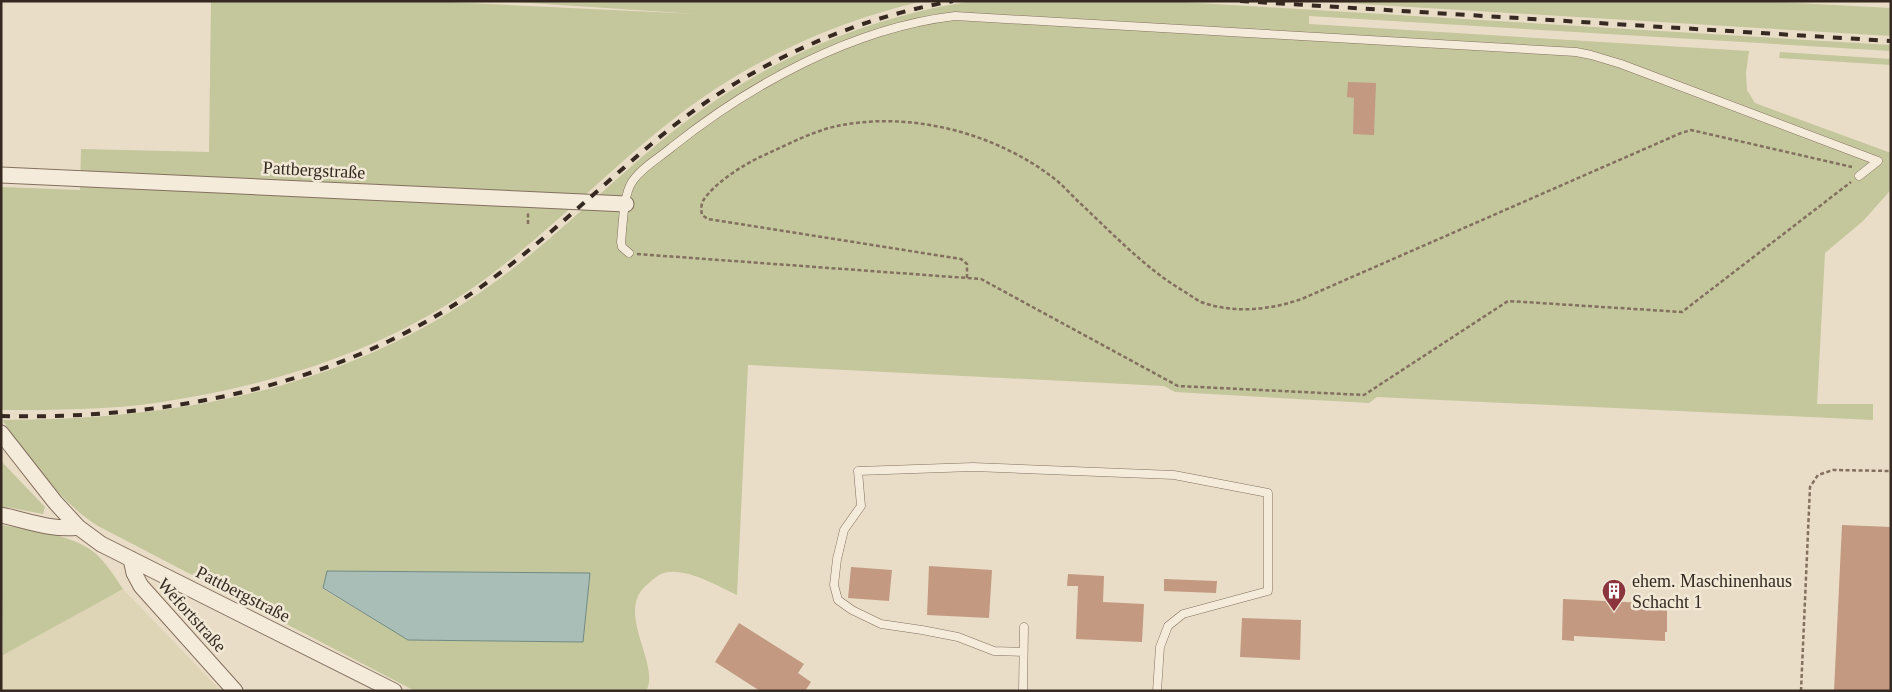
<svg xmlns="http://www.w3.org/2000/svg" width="1892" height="692" font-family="'Times New Roman',serif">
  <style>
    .farmland { fill: #ded5b6 }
    .green { fill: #c4c69c; fill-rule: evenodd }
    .water { fill: #a8beb6; stroke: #708b82 }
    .building { fill: #c39982 }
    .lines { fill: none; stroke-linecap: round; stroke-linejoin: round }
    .service-casing { stroke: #83705f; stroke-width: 9 }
    .minor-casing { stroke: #83705f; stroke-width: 17 }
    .path { stroke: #83705f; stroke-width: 2.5; stroke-dasharray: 4 2.5; stroke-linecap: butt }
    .service { stroke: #f5ebda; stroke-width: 8 }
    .minor { stroke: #f5ebda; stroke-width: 15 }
    .rail { stroke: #352921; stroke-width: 4; stroke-dasharray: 9 9; stroke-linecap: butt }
    .labels { text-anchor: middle; stroke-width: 5; stroke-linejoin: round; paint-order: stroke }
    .street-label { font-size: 18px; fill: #352921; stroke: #f1e8d6 }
    .poi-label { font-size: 18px; fill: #352921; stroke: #f1e8d6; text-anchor: start }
  </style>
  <rect width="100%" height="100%" fill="#e9ddc7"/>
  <!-- farmland -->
  <path class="farmland" d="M123,589L221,691H1V652L3,654Z"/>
  <!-- green -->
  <path class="green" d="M211,1H427L696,14L499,1H924C834,21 749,61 676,117C609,169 550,232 481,282C388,349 275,385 162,402C109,410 55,410 1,410V187L80,190L81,149L209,152Z
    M974,1H1166L1891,45V51L1309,16V24L1749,51L1746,73L1747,90L1755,103L1891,153V188L1889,192L1863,221L1825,253L1817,404H1873V420L1377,397L1369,403L1175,392L1164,386L748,365L737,595C717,586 683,565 661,574C657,576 652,580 649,583C612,610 662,665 646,691H415L98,526C58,501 31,458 2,420C170,420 333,392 475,296C550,246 610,180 681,125C766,60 868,16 974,1ZM327,571L590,573L583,642L408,640L323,589Z
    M1312,1H1760L1891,8V36Z
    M1780,52L1891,59V65L1779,58Z
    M1,461L45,507L43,514L1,506Z
    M1,525C30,530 66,533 91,550C103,558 115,577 123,589L3,655Z"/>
  <!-- water -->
  <path class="water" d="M327,571L590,573L583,642L408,640L323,588Z"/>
  <!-- building -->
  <path class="building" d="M1348,82L1376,83L1374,135L1353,134L1354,98L1347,97Z
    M1842,525L1891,527V691H1834Z
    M929,566L992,570L989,618L927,615Z
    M851,567L892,570L889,601L848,598Z
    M1068,574L1104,576L1103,602L1144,604L1142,642L1076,639L1078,586H1067Z
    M1164,579L1217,581L1216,593L1164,591Z
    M1563,599L1667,604V632H1665V641L1574,636V641L1562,640Z
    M1242,618L1301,620L1300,660L1240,657Z
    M739,623L804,664L798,673L811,682L805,691H760L715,662Z"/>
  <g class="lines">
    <defs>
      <path id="service" d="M629,253L622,247L621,242C623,225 623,196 632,182C641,168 659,158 672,147C751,84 853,28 955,16L1576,52L1591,55L1621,64L1878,161L1859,176
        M1023,652L994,651L958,637L922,630L881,624L852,610L838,600L834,585L837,559L844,530L861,506L858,471L973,467L1174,475L1268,493V591L1183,614L1168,626L1160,647L1157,691
        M1023,691L1024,627"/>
      <path id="minor" d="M1,175L626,204
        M1,433L55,502L78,527L101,544L394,691
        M1,515C25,520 53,531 78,527
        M131,559L134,573L141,586L235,691"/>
    </defs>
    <!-- service casing -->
    <use href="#service" class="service-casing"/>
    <!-- minor casing -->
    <use href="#minor" class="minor-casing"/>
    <!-- path -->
    <path class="path" d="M528,224V213
      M637,254L981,279L1178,386L1364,395L1508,301L1682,312L1851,182
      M967,278V264L961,259L708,219L702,215C701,210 701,205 703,201C713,184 743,165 760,157C785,146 810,132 837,126C909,111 992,132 1051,176C1062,184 1071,195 1081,204C1114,235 1146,269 1185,292C1190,295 1195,299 1201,302C1234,314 1272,310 1304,298L1681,133L1691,130L1852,167
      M1801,691L1810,487L1818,475L1833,470L1891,471"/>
    <!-- service -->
    <use href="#service" class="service"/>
    <!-- minor -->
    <use href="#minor" class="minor"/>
    <!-- rail -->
    <path class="rail" d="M1240,1L1891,41
      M1,416C158,420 324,389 457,303C535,253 600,185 672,127C754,63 851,19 953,1"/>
  </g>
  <!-- icons -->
  <defs>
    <symbol id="building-pin" viewBox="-11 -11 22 30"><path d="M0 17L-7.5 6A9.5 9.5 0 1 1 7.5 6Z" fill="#8b363c" stroke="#f1e8d6"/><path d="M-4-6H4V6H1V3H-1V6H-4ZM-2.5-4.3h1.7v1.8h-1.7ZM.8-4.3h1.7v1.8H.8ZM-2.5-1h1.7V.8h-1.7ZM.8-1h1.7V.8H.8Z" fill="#fff"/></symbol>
  </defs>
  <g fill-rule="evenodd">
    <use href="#building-pin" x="1600" y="577" width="28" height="38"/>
  </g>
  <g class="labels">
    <!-- street labels -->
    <g class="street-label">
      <text transform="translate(314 170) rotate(3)" y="6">Pattbergstraße</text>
      <text transform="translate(243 594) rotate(27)" y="6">Pattbergstraße</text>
      <text transform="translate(192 615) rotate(48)" y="6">Wefortstraße</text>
    </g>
    <!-- poi labels -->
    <g class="poi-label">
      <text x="1632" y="587">ehem. Maschinenhaus<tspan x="1632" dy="21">Schacht 1</tspan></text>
    </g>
  </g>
  <!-- border -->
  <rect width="1892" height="692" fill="none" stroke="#352921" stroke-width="5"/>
</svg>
